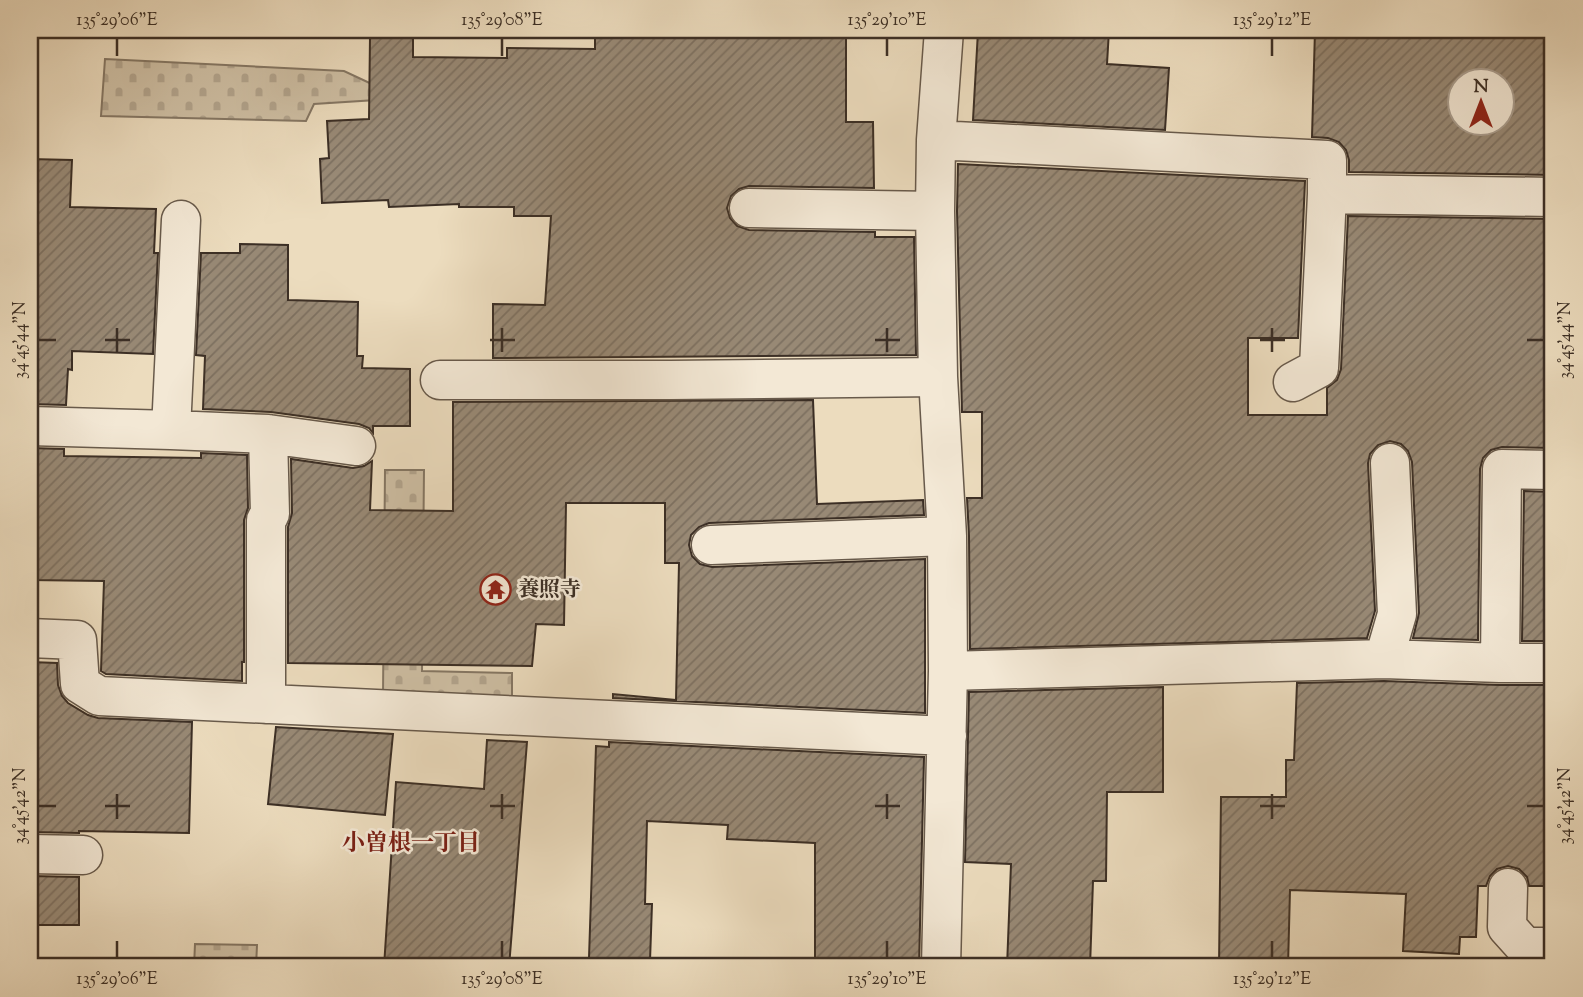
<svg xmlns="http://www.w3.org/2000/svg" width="1583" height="997" font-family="'Sorts Mill Goudy','Noto Serif JP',serif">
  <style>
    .cemetery { fill: url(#cemetery-stones); stroke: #857764; stroke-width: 2 }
    .building { fill: url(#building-hatch); stroke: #3c2f25; stroke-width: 2; fill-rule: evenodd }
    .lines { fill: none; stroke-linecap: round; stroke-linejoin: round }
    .minor-casing { stroke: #685a4b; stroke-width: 41 }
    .minor { stroke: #f3e8d5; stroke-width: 38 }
    .ticks { fill: none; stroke: #3c2f25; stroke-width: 2.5 }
    .labels { text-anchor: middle; stroke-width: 5; stroke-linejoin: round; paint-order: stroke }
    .poi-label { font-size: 21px; font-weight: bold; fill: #3c2f25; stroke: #f3e8d5; text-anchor: start }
    .neighbourhood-label { font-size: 23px; font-weight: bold; fill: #7a1f14; stroke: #f3e8d5 }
    .neatline { fill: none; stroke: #3c2f25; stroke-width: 2.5 }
    .ticks-label { font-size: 18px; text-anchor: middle; fill: #3c2f25 }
  </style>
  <defs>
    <pattern id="cemetery-stones" width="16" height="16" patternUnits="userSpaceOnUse" patternTransform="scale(1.75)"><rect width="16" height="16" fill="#cebfa4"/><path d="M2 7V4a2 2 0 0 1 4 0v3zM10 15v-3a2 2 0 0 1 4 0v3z" fill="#b2a48d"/></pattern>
    <pattern id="building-hatch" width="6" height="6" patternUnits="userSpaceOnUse" patternTransform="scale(1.75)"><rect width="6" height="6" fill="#988975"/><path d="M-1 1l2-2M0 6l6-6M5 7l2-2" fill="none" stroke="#7d7060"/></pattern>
  </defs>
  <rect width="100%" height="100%" fill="#ecdcbe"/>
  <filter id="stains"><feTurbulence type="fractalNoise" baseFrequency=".00286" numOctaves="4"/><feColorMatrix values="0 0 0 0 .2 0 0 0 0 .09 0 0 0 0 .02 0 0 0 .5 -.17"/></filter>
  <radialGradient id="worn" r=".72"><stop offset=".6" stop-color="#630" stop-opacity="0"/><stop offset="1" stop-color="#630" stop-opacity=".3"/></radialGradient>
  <!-- cemetery -->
  <path class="cemetery" d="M105,59L344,71L376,86V100L314,104L306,121L101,116Z
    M385,470H424L422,671L512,673V697L383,695Z
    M195,944L257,945L256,967H194Z"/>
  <!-- building -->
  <path class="building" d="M595,30H846V122H873L874,188L749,186L739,189L731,196L727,208L730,218L737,226L749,230L875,232V237H914L916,355L493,358V304L545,305L551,216H514V207H459V204L389,207L388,200L322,203L320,159L329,158L327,121L369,119L370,37L413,38V57L507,58V48L595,49Z
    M1041,30H1109L1107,64L1169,68L1165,130L973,120L978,31L1041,33Z
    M1315,30H1546L1545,90H1553V175L1349,172V160L1346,150L1339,142L1328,138L1312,137ZM1460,80H1502V122H1460Z
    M30,159L72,160L70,207L156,209L154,253H158L153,354L72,351V370L68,369L66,405L30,404Z
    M958,164L1305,181L1298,338H1248V415H1327V388L1337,380L1341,369L1348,216L1553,219V448L1502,447L1491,450L1483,458L1480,469L1478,640L1413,638L1419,613L1412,462L1408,451L1401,444L1390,441L1378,445L1370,454L1368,463L1375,611L1367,638L970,649L969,536L967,498H982V412H962L957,211Z
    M240,244L288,245V300L358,302L357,356H363L362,368L410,369V426H373V433L369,428L359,424L271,412L203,409L205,356L196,355L201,253H240Z
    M813,400L817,504L923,500L924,515L709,523L699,527L691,535L689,545L692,556L700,564L712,567L925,559V713L613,698V694L676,700L679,563H665V503H566L564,625L536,624L532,666L288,663V527L292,513L291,459L353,468L364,466L372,461L370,510L453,511V402Z
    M30,448L64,449V456L201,458V453L247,455L248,508L244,520V662H242V681L106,674L101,671L104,581L30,580Z
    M1524,491L1553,492V641H1522Z
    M30,662L57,663L58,685L62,696L68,703L88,715L98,718L192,722L189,833L79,831V833L31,832L34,701L30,700Z
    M1384,681L1500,685H1553V886H1529L1527,877L1519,869L1508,866L1497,869L1490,876L1486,886H1478L1476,937H1460L1459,954L1403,951L1406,894L1290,890L1288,967H1219L1221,797H1286V760H1294L1297,683Z
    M1163,687V792H1107L1106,881H1093L1090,967H1007L1011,864L965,862L969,692Z
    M276,727L393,734L385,815L268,804Z
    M487,740L527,742L509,967H384L396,782L484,789Z
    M609,742L924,757L919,967H815V843L727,839L728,825L647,821L645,904H652L650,961L589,958L596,746L609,747Z
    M30,876L79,877V925H30Z"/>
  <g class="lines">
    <defs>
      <path id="minor" d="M936,140L1327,160V194L1553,197
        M749,208L935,211
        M440,380H671L938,377
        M1293,382L1319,368L1327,194
        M30,426L171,430L181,220
        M171,430L268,434L356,446
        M711,545L947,536
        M30,638L77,640L80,684L99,696L947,736
        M1384,659L1397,614L1390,463
        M1500,663L1502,469L1553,470
        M948,671L1384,659L1500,663H1553
        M266,704V520L270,514L268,434
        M30,854L83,855
        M1508,888L1507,927L1525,947H1553
        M941,967L948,671L947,536L938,377L935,211L936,140L944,30"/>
    </defs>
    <!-- minor casing -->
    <use href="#minor" class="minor-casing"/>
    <!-- minor -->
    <use href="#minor" class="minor"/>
  </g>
  <!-- ticks -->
  <path class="ticks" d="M117,38V56M502,38V56M887,38V56M1272,38V56M117,328V352M502,328V352M887,328V352M1272,328V352M38,340H56M105,340H130M490,340H515M875,340H900M1260,340H1285M1527,340H1544M117,794V819M502,794V819M887,794V819M1272,794V819M38,806H56M105,806H130M490,806H515M875,806H900M1260,806H1285M1527,806H1544M117,941V958M502,941V958M887,941V958M1272,941V958"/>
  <!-- icons -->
  <defs>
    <symbol id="temple-ring" viewBox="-11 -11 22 22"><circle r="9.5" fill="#f3e8d5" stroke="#8f2418" stroke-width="1.5"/><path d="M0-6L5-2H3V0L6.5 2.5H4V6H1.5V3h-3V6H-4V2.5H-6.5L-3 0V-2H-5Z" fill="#8f2418"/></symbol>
  </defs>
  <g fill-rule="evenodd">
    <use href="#temple-ring" x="478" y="572" width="35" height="35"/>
  </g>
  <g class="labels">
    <!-- poi labels -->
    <g class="poi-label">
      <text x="518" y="596">養照寺</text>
    </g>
    <!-- neighbourhood labels -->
    <g class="neighbourhood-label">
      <text x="411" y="850">小曽根一丁目</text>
    </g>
  </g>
  <!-- margin -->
  <rect width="1583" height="997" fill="none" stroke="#ecdcbe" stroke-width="77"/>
  <!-- north arrow -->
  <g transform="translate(1481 102)"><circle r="33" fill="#f3e8d5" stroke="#aa9e8f" stroke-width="2"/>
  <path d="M0-5L12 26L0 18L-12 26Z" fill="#8f2418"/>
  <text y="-10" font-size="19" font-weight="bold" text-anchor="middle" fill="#3c2f25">N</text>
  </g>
  <rect x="38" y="38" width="1506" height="920" class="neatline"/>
  <g class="ticks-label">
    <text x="117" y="25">135°29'06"E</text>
    <text x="502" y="25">135°29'08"E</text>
    <text x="887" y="25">135°29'10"E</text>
    <text x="1272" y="25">135°29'12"E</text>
    <text transform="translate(19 340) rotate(-90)" y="6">34°45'44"N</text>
    <text transform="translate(1564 340) rotate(-90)" y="6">34°45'44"N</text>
    <text transform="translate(19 806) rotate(-90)" y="6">34°45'42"N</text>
    <text transform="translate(1564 806) rotate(-90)" y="6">34°45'42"N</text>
    <text x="117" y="984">135°29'06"E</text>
    <text x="502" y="984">135°29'08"E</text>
    <text x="887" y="984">135°29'10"E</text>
    <text x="1272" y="984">135°29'12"E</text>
  </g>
  <rect width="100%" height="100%" filter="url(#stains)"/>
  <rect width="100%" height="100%" fill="url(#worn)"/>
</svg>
